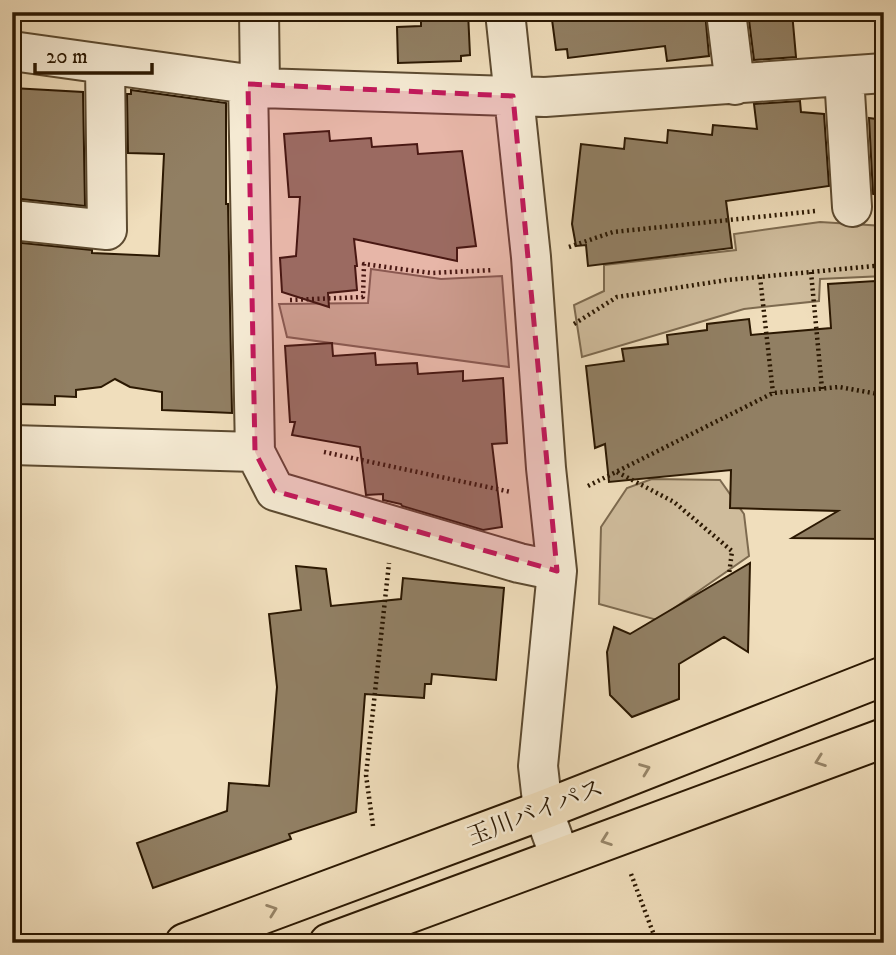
<svg xmlns="http://www.w3.org/2000/svg" width="896" height="955" font-family="'IM FELL DW Pica','Noto Serif JP',serif">
  <style>
    .green { fill: #cfbc9c; stroke: #7d6a4f; stroke-width: 2 }
    .building { fill: #917f63; stroke: #2b1802; stroke-width: 2 }
    .lines { fill: none; stroke-linecap: round; stroke-linejoin: round }
    .minor-casing { stroke: #5c4a30; stroke-width: 42 }
    .highway-casing { stroke: #2b1802; stroke-width: 42 }
    .path { stroke: #2b1802; stroke-width: 4.5; stroke-dasharray: 2 3.5; stroke-linecap: butt }
    .minor { stroke: #f5ead3; stroke-width: 38 }
    .highway { stroke: #f0debc; stroke-width: 38 }
    .oneway { stroke: #978568 }
    .marked { fill: #c2185b; fill-opacity: 0.2; stroke: #c2185b; stroke-width: 5; stroke-dasharray: 14 9; stroke-linejoin: round }
    .labels { text-anchor: middle; stroke-width: 5; stroke-linejoin: round; paint-order: stroke }
    .street-label { font-size: 24px; fill: #2b1802; stroke: #f5ead3 }
  </style>
  <rect width="100%" height="100%" fill="#f0debc"/>
  <filter id="stains"><feTurbulence type="fractalNoise" baseFrequency=".00286" numOctaves="4"/><feColorMatrix values="0 0 0 0 .2 0 0 0 0 .09 0 0 0 0 .02 0 0 0 .5 -.17"/></filter>
  <radialGradient id="worn" r=".72"><stop offset=".6" stop-color="#630" stop-opacity="0"/><stop offset="1" stop-color="#630" stop-opacity=".3"/></radialGradient>
  <!-- green -->
  <path class="green" d="M820,222L884,226V276L820,279L819,301L744,309L582,357L574,305L604,291V265L736,250L734,234Z
    M371,269L441,279L502,276L509,367L287,337L279,304L368,303Z
    M652,479L720,480L744,514L749,556L657,620L599,604L601,527L627,488Z"/>
  <!-- building -->
  <path class="building" d="M421,12H468L470,55L461,56V61L398,63L397,27L421,26Z
    M551,12H705L709,56L667,61L665,46L568,58L567,49L556,50Z
    M748,12H792L796,57L754,60Z
    M12,88L83,92L85,206L12,198Z
    M131,90L226,103V204H228L232,413L162,410V392L130,387L115,379L101,387L76,390V397L55,396V405L17,404L19,325L13,324L12,242L92,250V253L159,256L164,154L128,153L127,94H131Z
    M800,101L801,112L824,114L829,186L726,201L732,248L588,266L586,245L576,246L572,224L581,144L624,149L625,138L667,143L668,130L712,135L713,125L757,129L754,104Z
    M869,118L884,120V196L873,194Z
    M329,131L330,141L371,138L372,147L417,144L418,154L462,151L476,246L457,248V261L354,239L357,266H355L357,290L328,293L329,307L282,292L280,258L296,256L300,197H289L284,134Z
    M875,281V294L884,293V539L792,538L838,511L730,508L731,470L609,482L605,444L595,448L586,366L624,361L622,349L668,344L667,335L707,330V324L749,319L751,335L831,328L828,284Z
    M332,343L333,356L375,353L376,365L417,363L418,374L463,371V381L503,378L507,443L492,444L502,527L483,530L402,506L401,504L383,500V494L366,495L360,447L292,435L295,422H290L285,346Z
    M750,563L748,652L724,637L679,664V699L632,717L610,695L607,652L614,627L630,634Z
    M296,566L326,569L331,606L401,599L403,578L504,588L496,680L432,674L431,684H425L424,698L365,694L356,812L289,834L291,839L153,888L137,843L227,811L229,783L269,786L277,687L269,614L301,610Z"/>
  <g class="lines">
    <defs>
      <path id="minor" d="M259,12L260,88
        M505,12L531,257L546,468L557,571L538,766L543,810L560,857
        M726,12L735,85
        M12,51L248,84L260,88L545,97L884,73
        M844,76L852,207
        M248,84L255,452L275,491L519,563L557,571
        M12,220L107,230L105,65
        M12,445L255,452"/>
      <path id="highway" d="M185,943L543,810L884,676
        M329,943L884,738"/>
    </defs>
    <!-- minor casing -->
    <use href="#minor" class="minor-casing"/>
    <!-- highway casing -->
    <use href="#highway" class="highway-casing"/>
    <!-- path -->
    <path class="path" d="M569,247L613,232L816,211
      M811,272L822,389
      M760,277L773,393
      M290,300L363,297L364,264L431,273L493,270
      M574,324L617,297L727,280L884,265
      M324,452L511,492
      M617,472L674,502L732,551L729,575
      M588,486L773,393L839,387L884,395
      M373,826L366,775L389,563
      M631,874L657,943"/>
    <!-- minor -->
    <use href="#minor" class="minor"/>
    <!-- highway -->
    <use href="#highway" class="highway"/>
  </g>
  <!-- one-way arrows -->
  <defs><path id="oneway-chevron" d="M-2-3.5L2.5 0L-2 3.5" fill="none" stroke-width="1.6" stroke-linecap="round" stroke-linejoin="round" transform="scale(1.75)"/></defs>
  <g class="oneway">
    <use href="#oneway-chevron" transform="translate(820 761) rotate(160)"/>
    <use href="#oneway-chevron" transform="translate(645 769) rotate(-21)"/>
    <use href="#oneway-chevron" transform="translate(606 840) rotate(160)"/>
    <use href="#oneway-chevron" transform="translate(272 910) rotate(-20)"/>
  </g>
  <!-- marked area -->
  <path class="marked" d="M248,84L513,96L557,571L275,491L255,452Z"/>
  <g class="labels">
    <!-- street labels -->
    <g class="street-label">
      <text transform="translate(535 812) rotate(-21)" y="8">玉川バイパス</text>
    </g>
  </g>
  <!-- margin -->
  <rect width="896" height="955" fill="none" stroke="#f0debc" stroke-width="42"/>
  <rect x="14" y="14" width="868" height="927" fill="none" stroke="#2b1802" stroke-width="3.5"/>
  <rect x="21" y="21" width="854" height="913" fill="none" stroke="#2b1802" stroke-width="2"/>
  <!-- scale -->
  <path d="M35 63v10h117v-10" fill="none" stroke="#2b1802" stroke-width="3.5"/>
  <text x="46" y="63" font-size="21" fill="#2b1802" stroke="#f5ead3" stroke-width="5" paint-order="stroke">20 m</text>
  <rect width="100%" height="100%" filter="url(#stains)"/>
  <rect width="100%" height="100%" fill="url(#worn)"/>
</svg>
